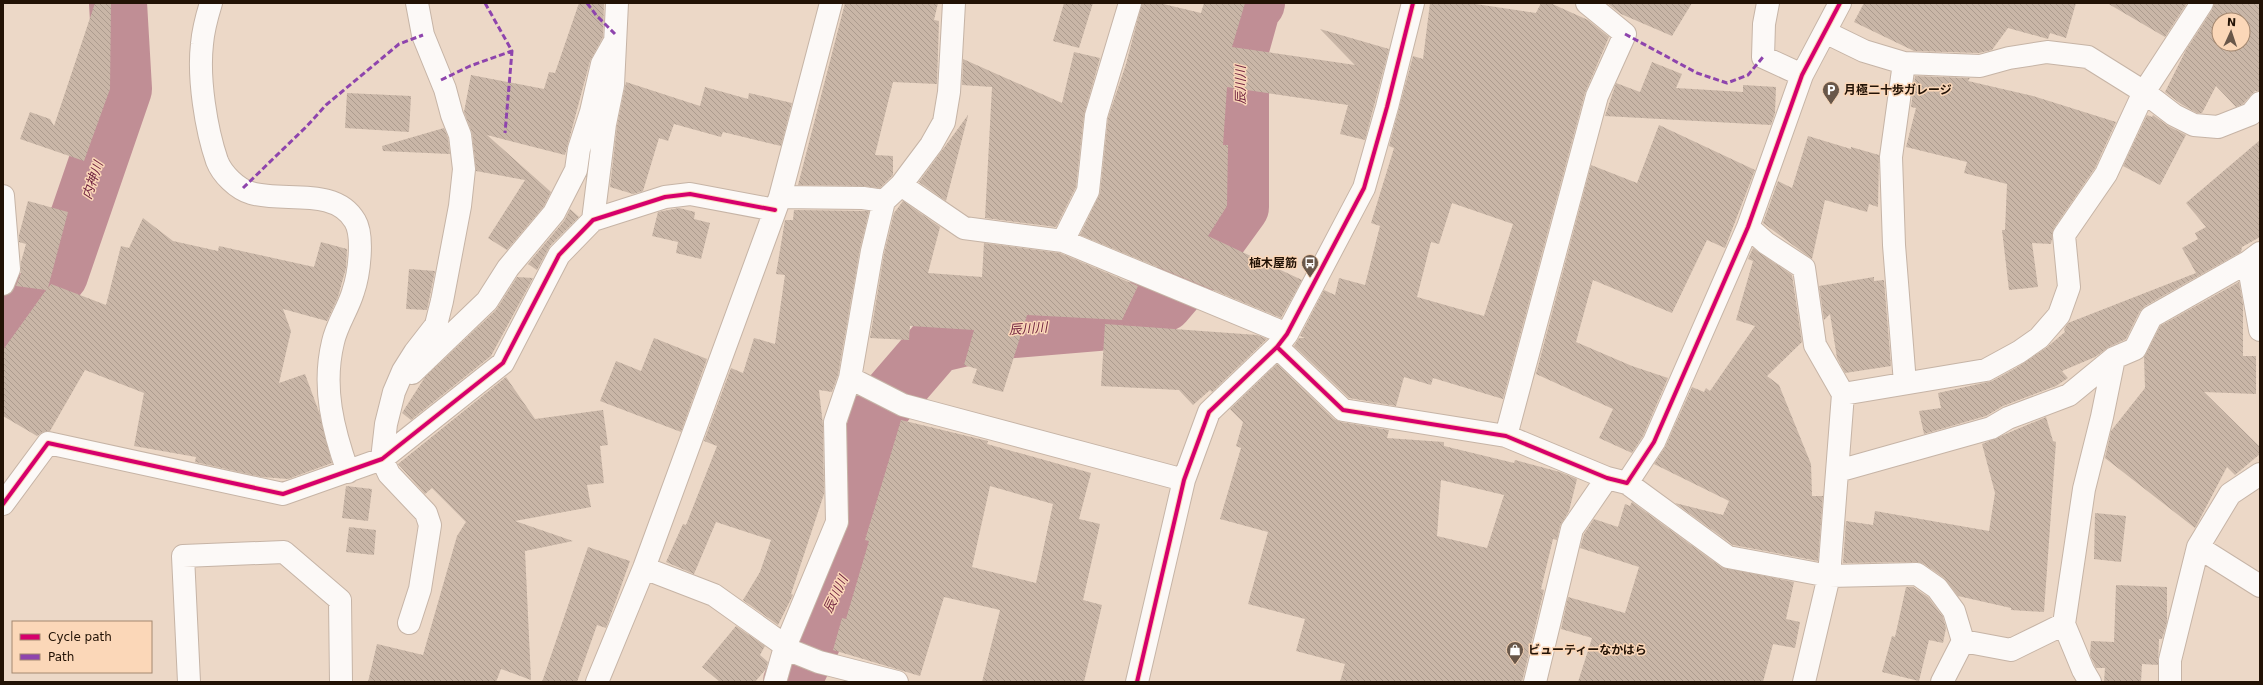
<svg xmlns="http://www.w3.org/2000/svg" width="2263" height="685" font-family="'DejaVu Sans','Noto Sans JP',sans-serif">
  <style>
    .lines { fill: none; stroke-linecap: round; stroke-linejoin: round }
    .river { stroke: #c08e95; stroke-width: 58 }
    .building { fill: url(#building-back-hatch); fill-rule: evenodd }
    .minor-casing { stroke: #c6b4a6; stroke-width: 24 }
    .minor { stroke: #fcf9f7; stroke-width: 22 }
    .quiet { stroke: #8e44ad; stroke-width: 3; stroke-dasharray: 6 3; stroke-linecap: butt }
    .cycleway-casing { stroke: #fbd7b8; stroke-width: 6 }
    .cycleway { stroke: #d6006c; stroke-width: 4 }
    .labels { text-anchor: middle; stroke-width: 3; stroke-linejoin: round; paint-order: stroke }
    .poi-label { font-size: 12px; font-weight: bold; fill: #221205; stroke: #fbd7b8; text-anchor: start }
    .water-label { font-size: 13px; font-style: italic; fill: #712440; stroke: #fbd7b8 }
  </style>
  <defs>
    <pattern id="building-back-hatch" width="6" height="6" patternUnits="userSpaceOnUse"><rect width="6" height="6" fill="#c9b6a7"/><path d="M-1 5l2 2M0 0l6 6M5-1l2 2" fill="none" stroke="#ac9b8e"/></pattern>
  </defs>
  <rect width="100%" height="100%" fill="#ecd8c7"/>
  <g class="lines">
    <!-- river -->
    <path class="river" d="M3,334L59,275L123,89L118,3
      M792,682L851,561L879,410L936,344L991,331L1097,322L1164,303L1206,254L1240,207V49L1252,6L1256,3"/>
  </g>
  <!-- building -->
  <path class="building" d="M95,3H111L110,89L84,161L20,139L30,112L50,119L54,126Z
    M579,3H604L603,37L590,61L565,155L487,135L551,192L544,206L507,250L488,238L525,180L476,171L472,133L464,112L471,75L544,89L549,72L555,73Z
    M845,3H938L934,20L939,21L937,84L893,82L875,155L893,156V175L880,188L863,186L798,185Z
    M1064,3H1093L1079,48L1053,41Z
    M1142,3H1159L1201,13L1204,3H1245L1232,47L1355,65L1320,29L1389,49L1365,140L1340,134L1348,105L1227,87L1223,145H1228L1227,206L1208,236L1302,280L1281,318L1080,235L1100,193L1108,118L1126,64Z
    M1430,3H1469L1536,13L1541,3H1550L1588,20L1609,37L1585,93L1503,399L1433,378L1431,385L1404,377L1396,406L1349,398L1294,346L1299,338H1305L1300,336L1324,290L1335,295L1339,278L1365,285L1380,226L1371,223L1394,148L1389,146L1413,56L1423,59ZM1452,203L1513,224L1484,316L1417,297L1431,242L1439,244Z
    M1607,3H1692L1672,36L1621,14Z
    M1864,3H2076L2066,38L2050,33L2048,39L2008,28L1992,50L1979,53L1914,51L1854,22Z
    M2107,3H2187L2165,37Z
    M2214,3H2260V91H2255L2243,104L2236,107L2216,86L2202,113H2197L2181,104L2165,92L2186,50L2212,10ZM2219,20H2243V44H2219Z
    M1074,52L1100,58L1084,115L1076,187L1056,227L985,218L992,87L962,85L963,59L1062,103Z
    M1652,62L1682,74L1676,88L1743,92V85L1776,87L1775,113L1771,125L1605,116L1616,83L1640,92Z
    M1915,76L1970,78L1968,81L2033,96L2116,122L2095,168L2054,228L2051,244L2032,243L2038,287L2009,290L2002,230H2005L2007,184L1964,173L1967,162L1906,147L1916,108L1911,107Z
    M626,82L700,106L705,87L748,99L749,93L792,103L781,146L723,132L721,137L674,124L668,141L659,138L643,191L633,194L610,187L617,126Z
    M347,93L411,96L409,132L345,128Z
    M968,115V116L946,201L919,182Z
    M2147,115L2152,117L2153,115L2168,126L2186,135L2160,185L2123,166Z
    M1659,125L1755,170L1725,248L1707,240L1672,313L1593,280L1576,342L1632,366L1668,378L1643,436L1632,453L1599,438L1613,409L1536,374L1591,165L1637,183Z
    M444,128L448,138L450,154L383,151L382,146Z
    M1808,136L1851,149V147L1879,155L1878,207L1869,204L1867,212L1825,200L1812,259L1763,223L1778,181L1792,188Z
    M2260,140V237L2242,247L2241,252L2145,306L2140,311L2126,339L2109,347L2095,357L2062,371L2068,378L2056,386L2003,406L1986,416L1924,434L1919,411L1941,408L1938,393L1992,381L2016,368L2046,348L2065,332L2064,329L2068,323L2196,273L2182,248L2198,239L2195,233L2206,227L2186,203Z
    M28,201L68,212L48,288L51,284L106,305L121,246L129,248L143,218L173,241L218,251L219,246L314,267L321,242L347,249L346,268L338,297L327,321L283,309L291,331L279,383L305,374L319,412L332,463L288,479L262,477L195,462L196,457L134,446L144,393L85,370L50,431L43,432L37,436L3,416V350L46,290L16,286L21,273V262L26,244L19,242V235Z
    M903,201L940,227L928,273L982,277L984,243L1060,253L1138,286L1122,320L1027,315L1003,392L972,383L977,369L964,365L974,330L910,326L909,340L870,338L884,254L894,213Z
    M679,208L695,212L694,219L710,223L701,259L676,253L678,242L652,236L658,212Z
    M570,209L579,217L550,246L537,270L528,264L564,221Z
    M794,210L869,211L860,249L838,375L832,392L819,390L823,425L824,494L791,594L793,595L778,625L743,600L760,572L771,540L716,522L694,574L666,562L683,524L686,525L717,446L704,441L731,368L743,373L754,338L775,344L785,275L776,274L785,220H793Z
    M1753,248L1792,275L1802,342L1767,376L1779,385L1811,464L1812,496H1823L1818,561L1733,545L1675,503L1723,515L1729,501L1654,464L1665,447L1692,387L1704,392L1706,388L1710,391L1755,326L1736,320L1753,261L1748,259Z
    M409,269L435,271L427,310L406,309Z
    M517,277L533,278L491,356L411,420L402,413L425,377L496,310Z
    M1874,277V281L1884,280L1891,366L1845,373L1837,358L1830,314L1824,320L1819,286Z
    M2239,282L2243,304V356H2256V394L2204,392L2260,447V454L2235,475L2227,467L2195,528L2105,458L2111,431L2145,388L2144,357L2160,326Z
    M1105,324L1257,335L1267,339L1212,392L1210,390L1193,405L1179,390L1101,386Z
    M654,338L707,359L681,432L600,401L616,361L641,371Z
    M1277,364L1334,419L1341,422L1389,430L1387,438L1444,442V446L1514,463L1515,460L1560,472L1577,479L1569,511L1560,526L1557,540L1553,539L1541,589L1544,590L1522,682H1340L1345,664L1296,651L1305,619L1248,604L1268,532L1220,519L1241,448L1236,446L1243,422L1230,409ZM1441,480L1504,495L1487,548L1437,536Z
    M506,377L535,419L603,410L608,445L600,446L604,483L587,485L591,507L515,521L573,541L525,551L531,680L501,669L496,682H368L377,644L423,655L457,536L466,522L432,488L425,494L398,464Z
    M2046,417L2053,441L2056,442L2044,612L2011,610V608L1958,596L1944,578L1924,564L1917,562L1843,563L1846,521L1873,525L1875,511L1989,531L1995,493L1982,444Z
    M901,420L988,441L987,444L1091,473L1079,519L1100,524L1083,600L1102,605L1084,682H982L1000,610L944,597L920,676L833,650L842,618L846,619L869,541L865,540ZM990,486L1053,504L1036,583L972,567Z
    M346,486L372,489L368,521L342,518Z
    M1632,502L1721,567L1794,582L1786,619L1800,622L1795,648L1773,644L1763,682H1578L1592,638L1561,629L1568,597L1625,613L1639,567L1580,548L1584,534L1594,519L1618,527L1625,504L1630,506Z
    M2095,513L2126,516L2121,562L2094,559Z
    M349,527L376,530L374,555L346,552Z
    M588,547L630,561L613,609L606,628L597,625L577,682H542Z
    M2116,585L2167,587V622L2162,639H2159L2158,665L2142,664L2141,682H2104L2105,668H2096L2090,655L2091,641L2114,642Z
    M1906,587H1913L1928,597L1943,617L1946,628L1943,643L1929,640L1919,681L1882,672L1892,636L1895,637Z
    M736,626L765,646L760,655L768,662L766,669L755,682H720L702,667Z"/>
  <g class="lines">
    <defs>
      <path id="minor" d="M211,3C207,16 203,31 202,44C198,78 206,129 217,161C222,174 237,189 251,193C283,203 335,186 355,221C364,236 359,275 353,292C348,309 337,324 333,342C322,387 333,430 348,472
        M1768,3L1764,24L1763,57L1802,75
        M1825,32L1864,51L1904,63
        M901,185L964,228L1063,241L1287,334
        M3,196L9,269L3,284
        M780,197L863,198L884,201
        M593,220L605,124L613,85L617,3
        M1748,227L1766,243L1804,268L1815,345L1843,394L1829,576L1804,682
        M1063,241L1088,191L1096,116L1130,3
        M2248,262L2260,330
        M1277,347L1343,410L1506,436L1607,478L1627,483L1654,442L1748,227L1802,75L1840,3
        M412,373L487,301L508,268L554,213L576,170L579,149L591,112L602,64L615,41
        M850,378L903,405L1184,480
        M1905,383L1894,245L1891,157L1904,63L1980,66L2009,58L2047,52L2088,57L2144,92L2174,115L2194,125L2218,127L2251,114L2260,103
        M1843,394L1986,370L2019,352L2039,338L2059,315L2069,287L2064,235L2106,174L2144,92L2202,3
        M1506,436L1597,96L1625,34L1587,3
        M1838,471L1991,428L2008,418L2069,395L2114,358L2135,349L2151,317L2248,262L2260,253
        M1627,483L1728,557L1829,576L1917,574L1937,588L1954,611L1963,641L1942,682
        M3,504L48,443L283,494L382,459L503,363L559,255L593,220L665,197L690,194L775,210
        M2198,547L2260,586
        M644,568L714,595L794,652L819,662L897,682
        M409,623L420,589L430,525L426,513L389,474L382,459L386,424L394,392L403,371L415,352L436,325L442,301L460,206L464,169L460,135L452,115L445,89L423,35L417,3
        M2064,624L2083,670L2090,682
        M1963,641L2011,650L2064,624L2084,489L2102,417L2114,358
        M189,682L183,556L284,552L340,600L341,682
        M597,682L644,568L780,197L831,3
        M775,682L785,647L837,522L835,422L850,378L872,251L884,201L901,185L931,145L944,122L949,92L954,3
        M1137,682L1184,480L1209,412L1277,347L1287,334L1364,188L1387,107L1413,3
        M1535,682L1572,529L1607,478
        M2170,682V660L2198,547L2230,494L2260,474"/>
    </defs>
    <!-- minor casing -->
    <use href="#minor" class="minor-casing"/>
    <!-- minor -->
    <use href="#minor" class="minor"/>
    <!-- quiet -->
    <path class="quiet" d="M485,3L512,51L505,133
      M587,3L596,15L615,34
      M1625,34L1697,73L1727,83L1748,75L1763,57
      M441,80L470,66L512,51
      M243,188L307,126L326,105L399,44L423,35"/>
    <defs>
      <path id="cycleway" d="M1277,347L1343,410L1506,436L1607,478L1627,483L1654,442L1748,227L1802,75L1840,3
        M3,504L48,443L283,494L382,459L503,363L559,255L593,220L665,197L690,194L775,210
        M1137,682L1184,480L1209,412L1277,347L1287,334L1364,188L1387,107L1413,3"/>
    </defs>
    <!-- cycleway casing -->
    <use href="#cycleway" class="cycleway-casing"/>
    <!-- cycleway -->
    <use href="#cycleway" class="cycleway"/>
  </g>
  <!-- icons -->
  <defs>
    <symbol id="parking-pin" viewBox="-11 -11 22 30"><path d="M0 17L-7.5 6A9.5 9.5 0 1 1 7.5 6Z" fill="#695749" stroke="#fbd7b8"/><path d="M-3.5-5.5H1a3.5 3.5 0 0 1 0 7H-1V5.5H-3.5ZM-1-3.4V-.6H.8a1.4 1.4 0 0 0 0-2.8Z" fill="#fff"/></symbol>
    <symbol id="bus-pin" viewBox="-11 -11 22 30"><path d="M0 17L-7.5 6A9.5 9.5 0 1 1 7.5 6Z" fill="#695749" stroke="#fbd7b8"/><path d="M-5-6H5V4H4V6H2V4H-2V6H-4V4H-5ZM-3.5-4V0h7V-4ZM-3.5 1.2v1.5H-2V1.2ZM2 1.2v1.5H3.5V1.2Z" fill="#fff"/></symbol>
    <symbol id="shop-pin" viewBox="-11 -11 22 30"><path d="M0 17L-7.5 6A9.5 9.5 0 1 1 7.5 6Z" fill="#695749" stroke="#fbd7b8"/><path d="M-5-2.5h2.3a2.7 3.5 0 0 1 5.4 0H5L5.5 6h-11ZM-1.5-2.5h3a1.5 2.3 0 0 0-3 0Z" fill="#fff"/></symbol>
  </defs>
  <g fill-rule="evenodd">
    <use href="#parking-pin" x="1821" y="80" width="20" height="27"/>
    <use href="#bus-pin" x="1300" y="253" width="20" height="27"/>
    <use href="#shop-pin" x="1505" y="640" width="20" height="27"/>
  </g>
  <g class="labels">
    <!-- poi labels -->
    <g class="poi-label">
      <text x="1844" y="94">月極二十歩ガレージ</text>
      <text x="1297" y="267" text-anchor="end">植木屋筋</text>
      <text x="1528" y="654">ビューティーなかはら</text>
    </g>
    <!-- water labels -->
    <g class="water-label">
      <text transform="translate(1240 85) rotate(-90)" y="5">辰川川</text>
      <text transform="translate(92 180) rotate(-71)" y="5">内神川</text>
      <text transform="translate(1028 328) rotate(-4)" y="5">辰川川</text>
      <text transform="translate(835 594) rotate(-64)" y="5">辰川川</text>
    </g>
  </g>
  <!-- border -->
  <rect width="2263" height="685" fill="none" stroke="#221205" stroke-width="8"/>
  <!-- legend -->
  <rect x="12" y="621" width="140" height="52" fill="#fbd7b8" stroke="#a48870"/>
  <rect x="20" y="634" width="20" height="6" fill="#d6006c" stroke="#a48870"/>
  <text x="48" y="641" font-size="12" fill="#221205">Cycle path</text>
  <rect x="20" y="654" width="20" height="6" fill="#8e44ad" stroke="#a48870"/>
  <text x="48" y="661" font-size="12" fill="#221205">Path</text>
  <!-- north arrow -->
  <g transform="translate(2231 32) rotate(3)"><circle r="19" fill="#fbd7b8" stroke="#a48870"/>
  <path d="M0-3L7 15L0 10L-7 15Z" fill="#695749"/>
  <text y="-6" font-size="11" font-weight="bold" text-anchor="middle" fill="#221205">N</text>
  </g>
</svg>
